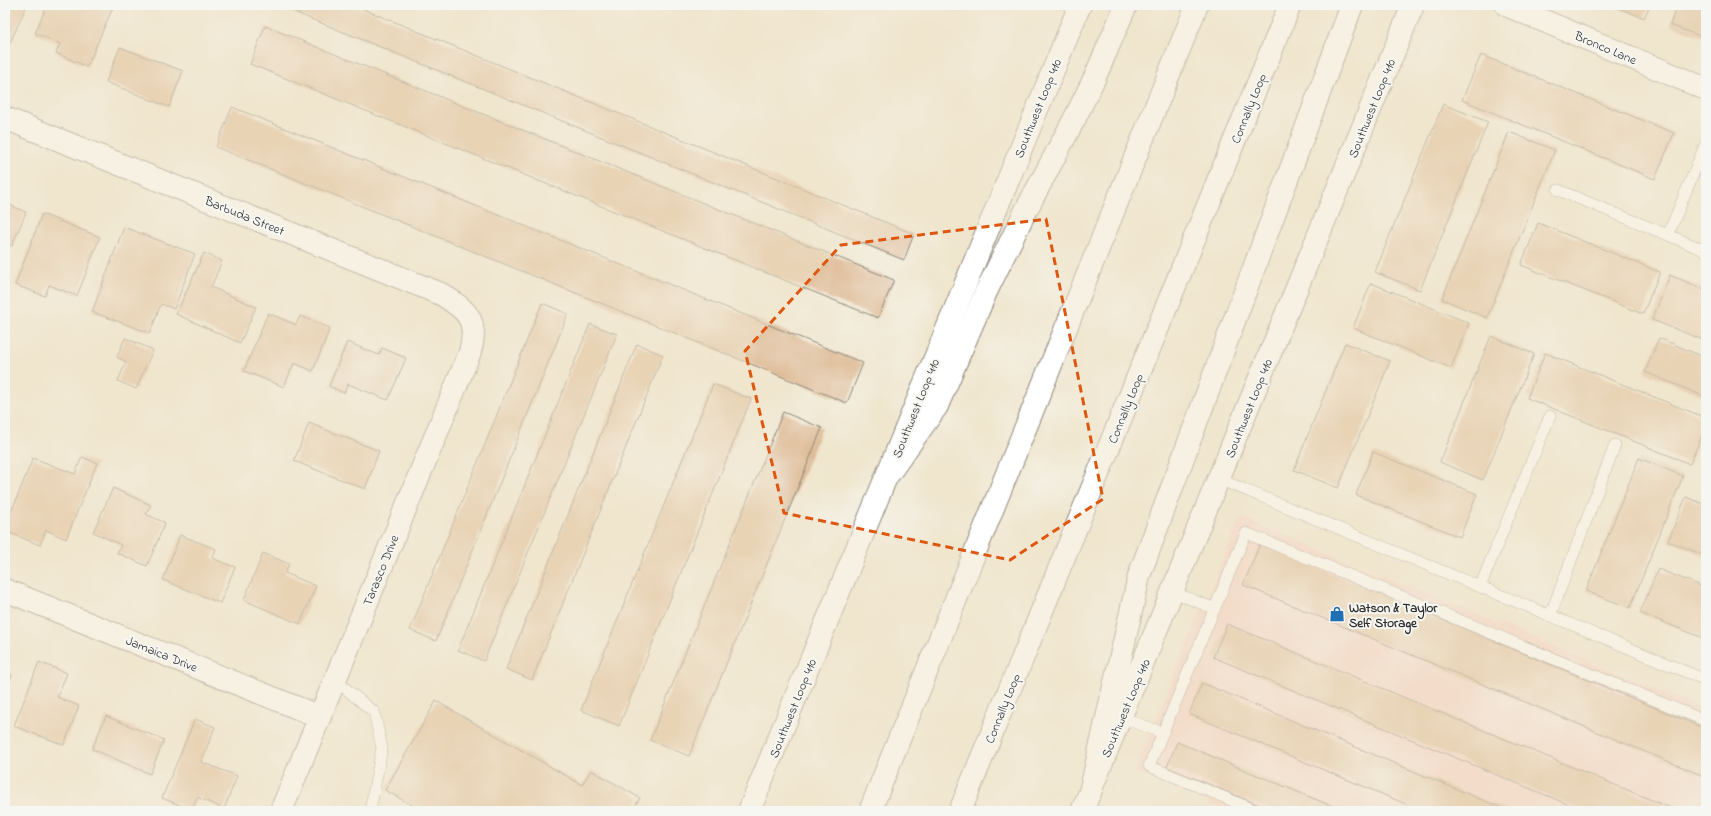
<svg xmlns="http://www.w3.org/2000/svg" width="1711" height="816" font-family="'Indie Flower',sans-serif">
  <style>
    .built { fill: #f7d1c6 }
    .building { fill: #dfbc97 }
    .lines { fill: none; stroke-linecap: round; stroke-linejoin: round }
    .service-casing { stroke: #8e887c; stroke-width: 12 }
    .minor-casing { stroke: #8e887c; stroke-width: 24 }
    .secondary-casing { stroke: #8e887c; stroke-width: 24 }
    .motorway-casing { stroke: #8e887c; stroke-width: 24 }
    .service { stroke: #fff; stroke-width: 11 }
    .minor { stroke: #fff; stroke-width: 22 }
    .secondary { stroke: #fff; stroke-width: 22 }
    .motorway { stroke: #fff; stroke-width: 22 }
    .marked { fill: none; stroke: #df570e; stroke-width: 3; stroke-dasharray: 8 5; stroke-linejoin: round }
    .labels { text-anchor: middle; stroke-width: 4; stroke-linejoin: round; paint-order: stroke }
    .street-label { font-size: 13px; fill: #2b2b2b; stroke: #f6f6f2 }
    .poi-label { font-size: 13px; font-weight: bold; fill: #2b2b2b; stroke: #f6f6f2; text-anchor: start }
  </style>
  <rect width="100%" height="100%" fill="#f6f6f2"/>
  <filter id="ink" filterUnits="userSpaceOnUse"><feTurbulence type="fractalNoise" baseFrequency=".025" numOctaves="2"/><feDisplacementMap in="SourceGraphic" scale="8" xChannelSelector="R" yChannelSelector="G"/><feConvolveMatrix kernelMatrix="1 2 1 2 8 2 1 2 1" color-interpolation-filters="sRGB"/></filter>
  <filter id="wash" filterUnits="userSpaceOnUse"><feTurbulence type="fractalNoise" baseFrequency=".012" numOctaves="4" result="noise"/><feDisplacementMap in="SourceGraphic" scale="16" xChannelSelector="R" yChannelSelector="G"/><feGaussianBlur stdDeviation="0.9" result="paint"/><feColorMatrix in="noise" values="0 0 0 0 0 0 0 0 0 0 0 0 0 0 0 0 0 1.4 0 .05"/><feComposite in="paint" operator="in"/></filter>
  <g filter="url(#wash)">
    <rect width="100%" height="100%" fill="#f0e6ce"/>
    <!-- built -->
    <path class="built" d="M1241,517L1706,710V811H1228L1134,772Z"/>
    <g id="blocks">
      <!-- building -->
      <path class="building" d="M5,5H22L26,7L10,43L5,41Z
        M47,5H108L113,7L87,67L56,53L60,44L35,33Z
        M277,5H353L914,234L904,260Z
        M1611,5H1650L1644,18Z
        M1677,5H1706L1705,38L1670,25Z
        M265,26L894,280L878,318L250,64Z
        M120,47L183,71L169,107L106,82Z
        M1481,55L1674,133L1655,179L1462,100Z
        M1443,104L1488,122L1420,290L1375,272Z
        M232,107L863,363L847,403L216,147Z
        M1509,132L1555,150L1487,318L1442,299Z
        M5,203L26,212L12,246L5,243Z
        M42,214L100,237L77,296L49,285L45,296L15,285Z
        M1538,223L1660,272L1643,314L1521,265Z
        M124,227L195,254L174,309L161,304L150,333L92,312Z
        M204,253L222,261L211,287L256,307L240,343L176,314Z
        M1670,275L1706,290V341L1652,320Z
        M1371,283L1469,323L1451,368L1353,328Z
        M542,303L568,314L436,641L410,630Z
        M268,313L296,325L300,316L330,328L313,371L294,363L284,387L244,371Z
        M590,324L617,334L484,661L458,650Z
        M1491,336L1534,354L1483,480L1440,462Z
        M125,338L153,350L136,389L118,381L126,362L117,357Z
        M1659,338L1706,358V397L1645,372Z
        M347,342L379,355L382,348L406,358L388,400L348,384L344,393L329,386Z
        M1345,343L1390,361L1338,488L1294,470Z
        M637,344L663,355L532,680L506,669Z
        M1545,353L1706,418V425L1690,464L1527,398Z
        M713,384L751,399L619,726L581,710Z
        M783,412L822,428L689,756L650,740Z
        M309,423L379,451L365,489L294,461Z
        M1373,452L1477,494L1460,537L1356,495Z
        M82,457L97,463L66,539L46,530L40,545L5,531V507L12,510L33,458L75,474Z
        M1639,458L1683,476L1630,608L1586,591Z
        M113,488L151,505L146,514L165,523L147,566L117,553L121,545L93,532Z
        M1686,497L1706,505V556L1668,541Z
        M180,535L216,549L212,558L235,567L220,603L163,580Z
        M1260,544L1706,729V777L1243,585Z
        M263,553L289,564L285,573L316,586L300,624L244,600Z
        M1658,569L1706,588V639L1640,613Z
        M1227,624L1678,811H1584L1213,657Z
        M39,662L67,673L57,697L79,706L64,745L14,726Z
        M5,672L12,675L5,691Z
        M1202,683L1509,811H1423L1189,714Z
        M436,701L582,785L591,770L640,798L632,811H422L385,790Z
        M106,716L164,740L150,774L92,749Z
        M195,719L215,727L201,762L237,776L224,809L197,797L192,810L162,798Z
        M1177,742L1344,811H1274L1167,767Z"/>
    </g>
  </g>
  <g filter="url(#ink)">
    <use href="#blocks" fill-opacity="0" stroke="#8e887c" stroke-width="1"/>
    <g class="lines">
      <defs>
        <path id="service" d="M1706,143L1668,235L1706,251
          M1558,190L1668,235
          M1219,479L1706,680
          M1480,587L1550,416
          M1173,592L1215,609
          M1550,616L1615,445
          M335,680L374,712L382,748L370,811
          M1121,717L1163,733
          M1257,811L1149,766L1246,533L1706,721"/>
        <path id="minor" d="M1506,5L1706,89
          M5,118L441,294C467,310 479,320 470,352L281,811
          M5,590L320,717"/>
        <path id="secondary" d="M749,811L1080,5
          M1082,811L1413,5"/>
        <path id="motorway" d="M887,476L937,406L986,292L1025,212L1075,118L1095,77L1126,5
          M1090,793L1139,576L1352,5
          M870,811L1197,5
          M960,811L1290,5"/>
      </defs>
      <!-- service casing -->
      <use href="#service" class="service-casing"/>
      <!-- minor casing -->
      <use href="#minor" class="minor-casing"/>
      <!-- secondary casing -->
      <use href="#secondary" class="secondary-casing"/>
      <!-- motorway casing -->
      <use href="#motorway" class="motorway-casing"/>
      <!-- service -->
      <use href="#service" class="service"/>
      <!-- minor -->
      <use href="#minor" class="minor"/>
      <!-- secondary -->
      <use href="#secondary" class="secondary"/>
      <!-- motorway -->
      <use href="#motorway" class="motorway"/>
    </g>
  </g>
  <!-- marked area -->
  <path d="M0 0H1711V816H0ZM1046,219L1103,499L1010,560L784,513L745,351L841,245Z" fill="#f0e6ce" fill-opacity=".55" fill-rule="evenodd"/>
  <path class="marked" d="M1046,219L1103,499L1010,560L784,513L745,351L841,245Z"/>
  <!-- icons -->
  <defs>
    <symbol id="shop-bare" viewBox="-9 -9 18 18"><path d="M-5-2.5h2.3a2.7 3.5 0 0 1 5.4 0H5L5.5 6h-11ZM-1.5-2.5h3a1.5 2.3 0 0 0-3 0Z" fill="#1f6fb2" stroke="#f6f6f2" stroke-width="2.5" paint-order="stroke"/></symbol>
  </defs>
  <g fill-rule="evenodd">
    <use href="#shop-bare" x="1326" y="603" width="22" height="22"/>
  </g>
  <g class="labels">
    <!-- street labels -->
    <g class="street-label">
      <text transform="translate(1606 47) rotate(23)" y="5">Bronco Lane</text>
      <text transform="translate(1037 108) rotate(-68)" y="5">Southwest Loop 410</text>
      <text transform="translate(1248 108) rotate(-68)" y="5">Connally Loop</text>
      <text transform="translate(1371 108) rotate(-68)" y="5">Southwest Loop 410</text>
      <text transform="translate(245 215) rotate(22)" y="5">Barbuda Street</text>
      <text transform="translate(915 408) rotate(-68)" y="5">Southwest Loop 410</text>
      <text transform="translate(1125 408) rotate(-68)" y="5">Connally Loop</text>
      <text transform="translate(1248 408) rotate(-68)" y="5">Southwest Loop 410</text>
      <text transform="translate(380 570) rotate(-68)" y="5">Tarasco Drive</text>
      <text transform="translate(162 653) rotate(22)" y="5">Jamaica Drive</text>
      <text transform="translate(792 708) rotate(-68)" y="5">Southwest Loop 410</text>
      <text transform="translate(1002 708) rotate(-68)" y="5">Connally Loop</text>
      <text transform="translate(1125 708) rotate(-67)" y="5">Southwest Loop 410</text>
    </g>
    <!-- poi labels -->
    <g class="poi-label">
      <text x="1349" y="612">Watson &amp; Taylor<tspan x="1349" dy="15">Self Storage</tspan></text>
    </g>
  </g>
  <!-- margin -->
  <rect width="1711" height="816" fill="none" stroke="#f6f6f2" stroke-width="20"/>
</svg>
